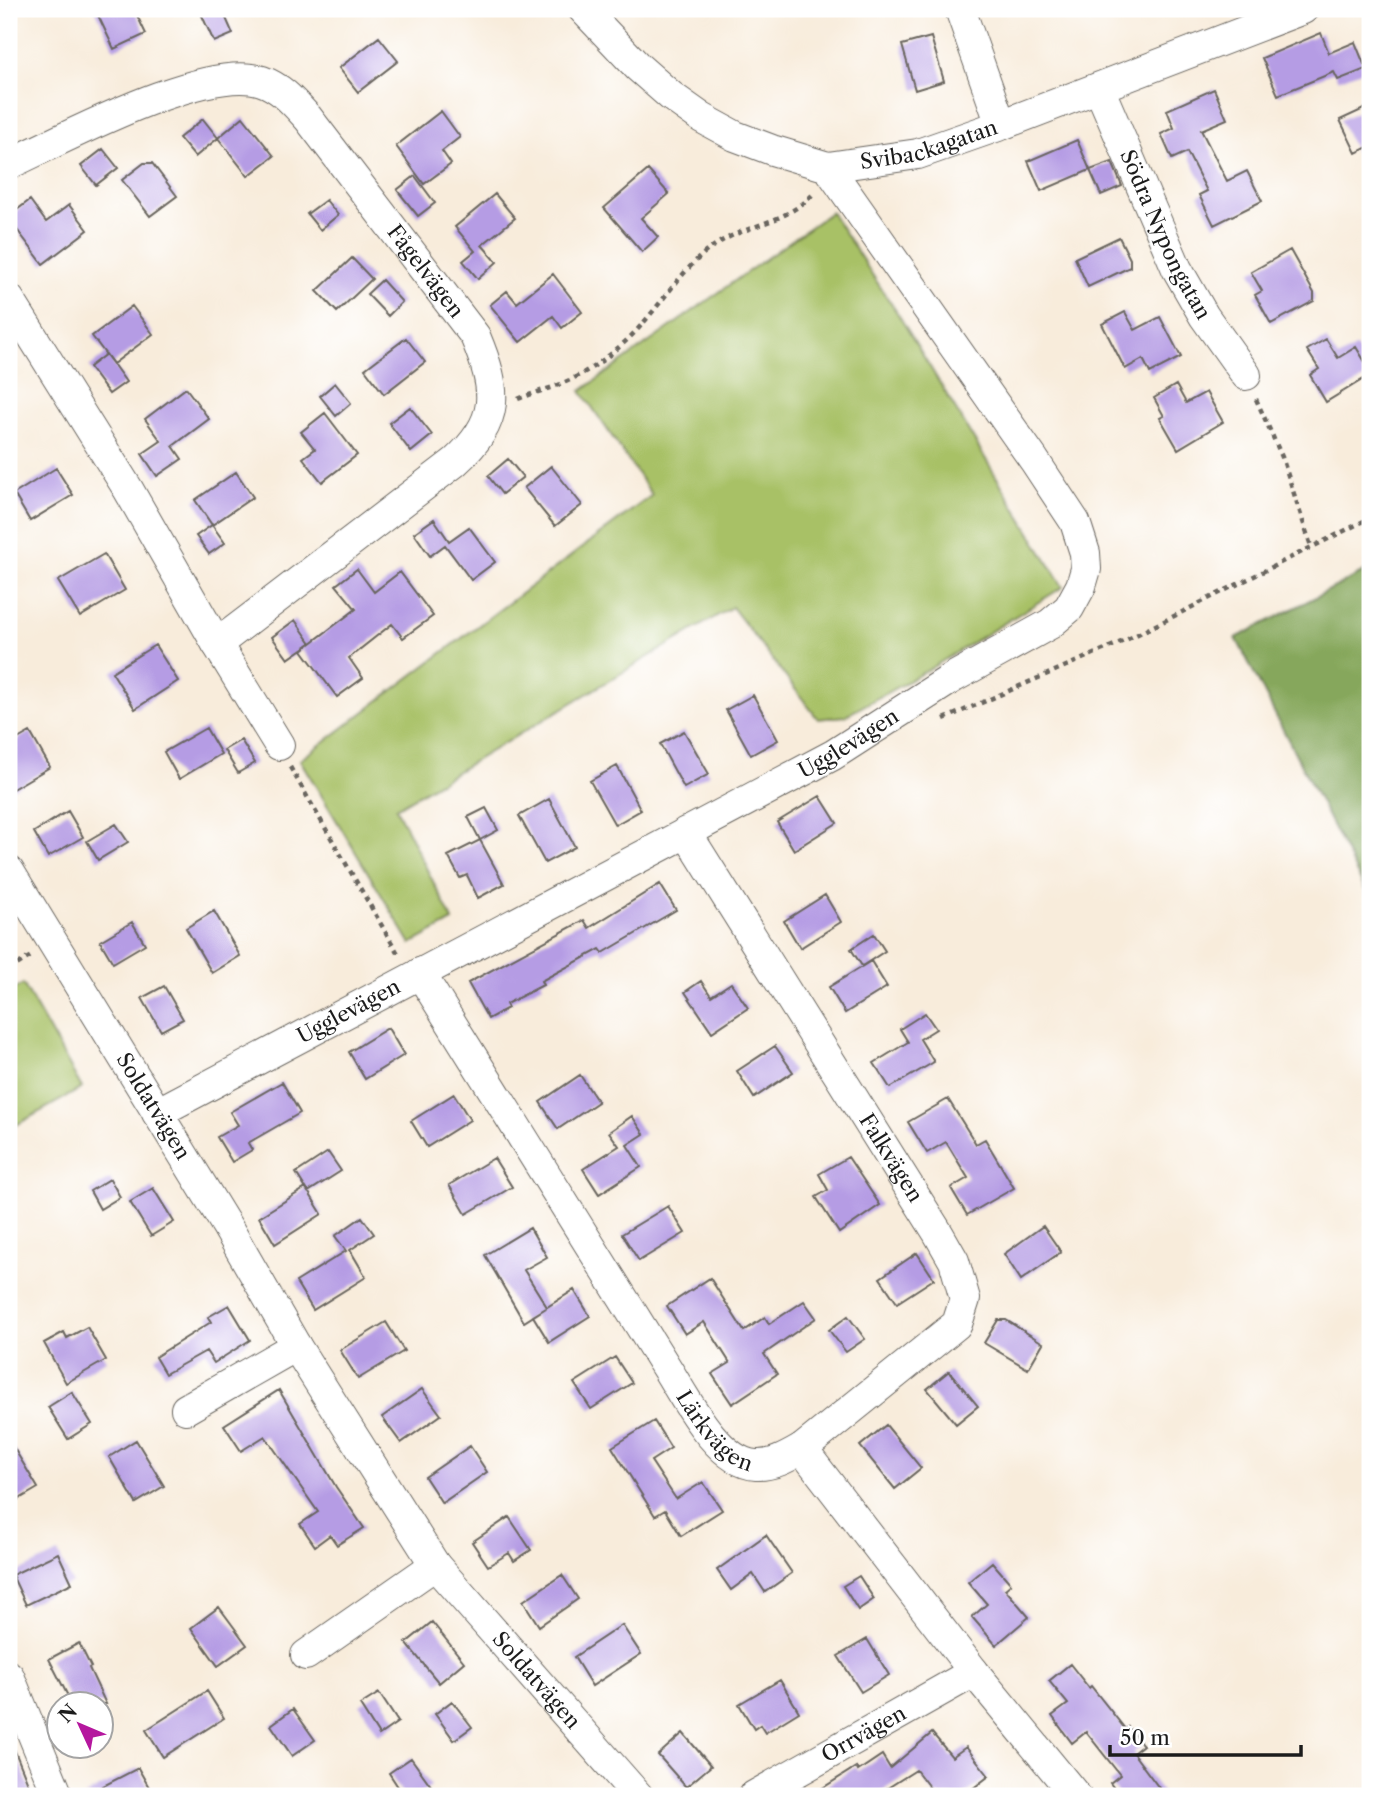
<svg xmlns="http://www.w3.org/2000/svg" width="1379" height="1805" font-family="'Libre Caslon Text',serif">
  <style>
    .green { fill: #a8c166; stroke: #626e41; stroke-width: 2 }
    .forest { fill: #86a75b; stroke: #51623c; stroke-width: 2 }
    .building { fill: #b59ce4 }
    .lines { fill: none; stroke-linecap: round; stroke-linejoin: round }
    .minor-casing { stroke: #69655f; stroke-width: 32 }
    .path { stroke: #69655f; stroke-width: 4.5; stroke-dasharray: 5 5; stroke-linecap: butt }
    .minor { stroke: #fff; stroke-width: 30 }
    .labels { text-anchor: middle; stroke-width: 6; stroke-linejoin: round; paint-order: stroke }
    .street-label { font-size: 21px; fill: #1c1c1c; stroke: #fff }
  </style>
  <rect width="100%" height="100%" fill="#fff"/>
  <filter id="ink" filterUnits="userSpaceOnUse"><feTurbulence type="fractalNoise" baseFrequency=".0143" numOctaves="2"/><feDisplacementMap in="SourceGraphic" scale="14" xChannelSelector="R" yChannelSelector="G"/><feConvolveMatrix kernelMatrix="1 2 1 2 8 2 1 2 1" color-interpolation-filters="sRGB"/></filter>
  <filter id="wash" filterUnits="userSpaceOnUse"><feTurbulence type="fractalNoise" baseFrequency=".00686" numOctaves="4" result="noise"/><feDisplacementMap in="SourceGraphic" scale="28" xChannelSelector="R" yChannelSelector="G"/><feGaussianBlur stdDeviation="1.57" result="paint"/><feColorMatrix in="noise" values="0 0 0 0 0 0 0 0 0 0 0 0 0 0 0 0 0 1.4 0 .05"/><feComposite in="paint" operator="in"/></filter>
  <g filter="url(#wash)">
    <rect width="100%" height="100%" fill="#f8ecdb"/>
    <!-- green -->
    <path class="green" d="M831,212L898,314L1063,587L928,670L845,716L818,719L732,607L396,808L453,921L411,944L300,760L652,495L581,391Z
      M23,984L82,1088L9,1129V992Z"/>
    <!-- forest -->
    <path class="forest" d="M1370,569V899L1236,638Z"/>
    <g id="blocks">
      <!-- building -->
      <path class="building" d="M95,9H134L146,34L114,49Z
        M199,9H222L233,34L214,42Z
        M1321,33L1329,53L1355,42L1366,69L1338,80L1334,72L1278,95L1262,58Z
        M379,37L398,61L358,92L339,68Z
        M931,37L944,81L915,90L902,45Z
        M1214,89L1227,119L1201,130L1227,181L1247,171L1262,201L1214,225L1199,195L1207,191L1187,152L1172,159L1161,134L1174,128L1167,110Z
        M1370,106V146L1356,153L1340,120Z
        M441,111L460,137L442,151L451,164L424,184L396,146Z
        M243,117L274,156L248,176L218,138Z
        M203,119L218,138L195,157L179,138Z
        M1077,140L1090,170L1041,191L1028,161Z
        M103,149L118,168L96,185L81,166Z
        M1112,162L1122,186L1101,195L1090,170Z
        M144,163H152L177,196L150,216L122,180Z
        M648,170L669,194L641,218L658,237L642,252L604,208Z
        M415,176L435,203L418,216L397,190Z
        M495,194L515,218L482,245L497,262L478,279L463,261L475,251L455,227Z
        M30,200L46,222L69,205L88,230L43,264L9,219V216Z
        M326,200L338,215L320,230L307,214Z
        M1119,237L1130,259V267L1088,287L1075,258Z
        M1290,250L1314,293V301L1271,324L1255,295L1262,291L1251,272Z
        M352,258L372,279L337,312L317,291Z
        M553,274L582,312L562,328L553,316L520,342L490,305L507,291L517,303Z
        M382,280L402,302L388,316L367,294Z
        M132,306L153,334L113,364L92,336Z
        M1125,312L1135,330L1160,317L1181,357L1150,373L1143,359L1125,369L1102,324Z
        M406,338L425,362L384,394L365,369Z
        M1326,339L1338,358L1356,347L1370,370V375L1326,402L1310,375L1319,369L1307,350Z
        M106,354L126,382L109,394L89,367Z
        M335,383L351,403L336,416L320,396Z
        M1176,385L1186,403L1206,392L1223,422L1178,449L1160,418L1164,416L1154,398Z
        M186,388L209,419L173,446L182,459L157,476L142,454L161,441L145,419Z
        M410,407L432,435L411,452L389,423Z
        M325,413L357,455L322,482L303,458L315,449L301,432Z
        M508,459L523,477L502,494L488,476Z
        M551,466L582,505L555,526L524,488Z
        M56,468L73,495L30,521L14,494Z
        M236,472L253,497L212,525L195,500Z
        M434,519L449,541L469,527L495,562L471,580L445,545L430,556L414,533Z
        M212,525L225,543L209,554L196,536Z
        M104,554L125,590L80,617L58,581Z
        M357,569L374,592L400,572L433,616L403,638L392,624L349,658L363,678L337,697L302,650L356,609L336,585Z
        M295,620L311,643L288,659L272,637Z
        M155,645L178,681L135,709L112,672Z
        M753,695L778,740L751,755L726,710Z
        M206,728L221,754L179,779L164,752Z
        M684,731L709,774L684,788L660,744Z
        M30,732L50,767L9,791V744Z
        M241,740L255,763L238,773L224,750Z
        M617,766L641,810L615,825L590,781Z
        M820,796L837,823L794,850L777,822Z
        M549,799L575,847L545,863L519,816Z
        M486,808L498,830L480,840L468,817Z
        M68,811L83,837L48,857L34,832Z
        M116,824L128,842L98,860L87,841Z
        M480,840L504,884L478,898L467,875L460,878L448,856Z
        M660,884L676,910L603,953L600,949L541,981L543,985L506,1004L508,1008L488,1019L468,983L584,920L589,928Z
        M825,895L841,922L800,948L784,921Z
        M214,911L240,956L212,973L186,928Z
        M132,922L145,944L113,963L100,941Z
        M874,934L885,951L862,966L851,949Z
        M871,961L887,987L845,1013L829,987Z
        M701,981L711,996L731,983L748,1008L712,1032L685,992Z
        M164,986L183,1019L161,1031L142,998Z
        M925,1013L936,1029L920,1039L934,1062L890,1088L874,1063L908,1042L900,1029Z
        M388,1028L404,1055L365,1079L349,1052Z
        M775,1046L793,1072L754,1098L737,1071Z
        M580,1075L598,1102L558,1129L540,1102Z
        M282,1082L300,1113L248,1143L252,1150L232,1162L217,1137L238,1125L230,1112Z
        M454,1094L470,1120L427,1147L411,1121Z
        M948,1099L976,1144L985,1139L1014,1188L967,1215L951,1188L968,1178L946,1142L927,1153L908,1122Z
        M632,1116L644,1134L627,1145L641,1167L599,1194L583,1169L619,1146L609,1132Z
        M328,1152L341,1171L308,1192L296,1173Z
        M848,1157L880,1205L839,1233L816,1197L828,1190L819,1174Z
        M494,1158L512,1187L466,1214L449,1185Z
        M110,1179L120,1197L100,1209L90,1191Z
        M153,1188L174,1222L151,1236L130,1202Z
        M306,1188L322,1214L275,1244L259,1217Z
        M668,1206L685,1233L639,1261L622,1234Z
        M362,1217L374,1234L350,1250L366,1277L313,1310L296,1282L346,1251L335,1236Z
        M1043,1226L1061,1252L1021,1280L1004,1254Z
        M530,1228L547,1257L524,1270L547,1307L574,1290L590,1316L549,1342L533,1316L546,1308L524,1322L485,1255Z
        M917,1253L934,1279L897,1303L880,1278Z
        M710,1278L744,1331L765,1317L769,1324L804,1301L816,1318L764,1354L777,1374L732,1404L712,1374L730,1363L704,1322L685,1334L667,1306Z
        M229,1305L250,1340L214,1363L206,1351L165,1374L155,1357L211,1322L208,1317Z
        M848,1316L865,1339L846,1352L829,1330Z
        M998,1320H1006L1043,1343L1028,1369L984,1343Z
        M386,1322L404,1351L358,1379L340,1350Z
        M87,1327L106,1360L66,1383L44,1343L64,1332L67,1338Z
        M615,1357L632,1383L591,1409L574,1383Z
        M949,1371L978,1406L956,1424L927,1389Z
        M422,1389L441,1415L401,1443L382,1417Z
        M279,1390L336,1487L364,1528L337,1545L330,1535L315,1546L300,1524L318,1512L265,1436L241,1451L224,1425Z
        M72,1392L92,1424L68,1439L48,1407Z
        M654,1421L671,1448L651,1461L676,1499L703,1482L722,1510L681,1536L665,1510L655,1516L612,1447Z
        M886,1425L921,1468L895,1489L860,1446Z
        M9,1440L38,1488L9,1505Z
        M136,1440L164,1486L136,1503L109,1457Z
        M470,1446L487,1472L442,1503L425,1477Z
        M509,1517L531,1550L514,1561L509,1553L488,1566L472,1542Z
        M766,1535L792,1573L765,1592L753,1574L731,1590L717,1570Z
        M58,1553L72,1583L26,1605L12,1575Z
        M992,1562L1011,1584L1005,1589L1029,1617L996,1645L972,1617L987,1604L968,1582Z
        M562,1575L578,1599L539,1626L523,1601Z
        M859,1576L874,1599L858,1610L843,1586Z
        M219,1607L247,1645L218,1666L191,1628Z
        M432,1622L464,1662L439,1683L406,1643Z
        M622,1625L641,1654L592,1686L574,1657Z
        M867,1639L889,1675L861,1692L838,1656Z
        M79,1643L91,1667L89,1668L106,1704H72L49,1659Z
        M1070,1664L1089,1688L1091,1686L1126,1730L1128,1727L1143,1745L1133,1753L1165,1796H1120L1110,1783L1120,1775L1086,1732L1072,1743L1052,1716L1068,1704L1049,1681Z
        M780,1680L799,1712L765,1733L760,1725L754,1729L739,1704Z
        M207,1691L224,1718L163,1757L146,1730Z
        M379,1693L398,1722L379,1735L360,1705Z
        M452,1701L472,1727L454,1740L435,1714Z
        M293,1709L315,1740L292,1756L271,1725Z
        M683,1733L711,1766L686,1787L658,1755Z
        M932,1733L952,1757L966,1747L989,1776L963,1796H936L916,1770L875,1796H810L856,1767L858,1771L882,1755L890,1768Z
        M9,1739H10L33,1796H9Z
        M411,1758L431,1786L416,1796H404L389,1773Z
        M138,1768L154,1796H84Z"/>
    </g>
  </g>
  <g filter="url(#ink)">
    <use href="#blocks" fill-opacity="0" stroke="#69655f" stroke-width="2"/>
    <g class="lines">
      <defs>
        <g id="minor">
          <path id="s1" d="M583,9L638,67L671,96L702,118L735,136L772,150L828,167L918,154L1001,125L1303,9"/>
          <path d="M960,9L1001,125"/>
          <path id="s2" d="M1099,88L1177,269L1204,316L1246,375"/>
          <path id="s3" d="M9,164C64,139 205,62 262,81C282,88 294,103 308,118L475,336C498,391 501,420 455,462L217,644"/>
          <path d="M9,299L128,489L217,644L279,745"/>
          <path id="s4" d="M686,832L938,1233L954,1261L965,1299L957,1324L802,1449"/>
          <path id="s5" d="M9,871L228,1228L296,1346L435,1565L638,1796"/>
          <path id="s6" d="M420,973L669,1372C687,1401 719,1463 756,1465C773,1466 788,1457 802,1449L974,1672L1076,1796"/>
          <path id="s7" d="M157,1113L833,755L954,677L1050,624L1069,608L1081,586L1086,569L1085,553L1075,522L1034,460L828,167"/>
          <path d="M186,1409L296,1346"/>
          <path d="M306,1655L435,1565"/>
          <path d="M9,1676L58,1796"/>
          <path id="s8" d="M754,1796L974,1672"/>
        </g>
      </defs>
      <!-- minor casing -->
      <use href="#minor" class="minor-casing"/>
      <!-- path -->
      <path class="path" d="M518,399C533,393 549,389 563,383C592,371 624,346 644,322C665,298 683,270 708,250C743,223 785,226 815,192
        M1256,399L1282,457L1311,546
        M944,719L1126,640L1370,518
        M290,767L400,957
        M9,970L31,956"/>
      <!-- minor -->
      <use href="#minor" class="minor"/>
    </g>
  </g>
  <g class="labels">
    <!-- street labels -->
    <g class="street-label">
      <text dy="7" stroke="none"><textPath href="#s1" startOffset="401">Svibackagatan</textPath></text>
      <text dy="7" stroke="none"><textPath href="#s2" startOffset="161">Södra Nypongatan</textPath></text>
      <text dy="7" stroke="none"><textPath href="#s3" startOffset="523">Fågelvägen</textPath></text>
      <text dy="7" stroke="none"><textPath href="#s7" startOffset="784">Ugglevägen</textPath></text>
      <text dy="7" stroke="none"><textPath href="#s7" startOffset="217">Ugglevägen</textPath></text>
      <text dy="7" stroke="none"><textPath href="#s5" startOffset="276">Soldatvägen</textPath></text>
      <text dy="7" stroke="none"><textPath href="#s4" startOffset="385">Falkvägen</textPath></text>
      <text dy="7" stroke="none"><textPath href="#s6" startOffset="546">Lärkvägen</textPath></text>
      <text dy="7" stroke="none"><textPath href="#s5" startOffset="968">Soldatvägen</textPath></text>
      <text dy="7" stroke="none"><textPath href="#s8" startOffset="126">Orrvägen</textPath></text>
    </g>
  </g>
  <!-- margin -->
  <rect width="1379" height="1805" fill="none" stroke="#fff" stroke-width="35"/>
  <!-- north arrow -->
  <g transform="translate(80 1725) rotate(314)"><circle r="33" fill="#ffffff" stroke="#a4a4a4" stroke-width="2"/>
  <path d="M0-5L12 26L0 18L-12 26Z" fill="#b5179e"/>
  <text y="-10" font-size="19" font-weight="bold" text-anchor="middle" fill="#1c1c1c">N</text>
  </g>
  <!-- scale -->
  <path d="M1110 1745v10h191v-10" fill="none" stroke="#1c1c1c" stroke-width="3.5"/>
  <text x="1120" y="1745" font-size="21" fill="#1c1c1c" stroke="#ffffff" stroke-width="5" paint-order="stroke">50 m</text>
</svg>
